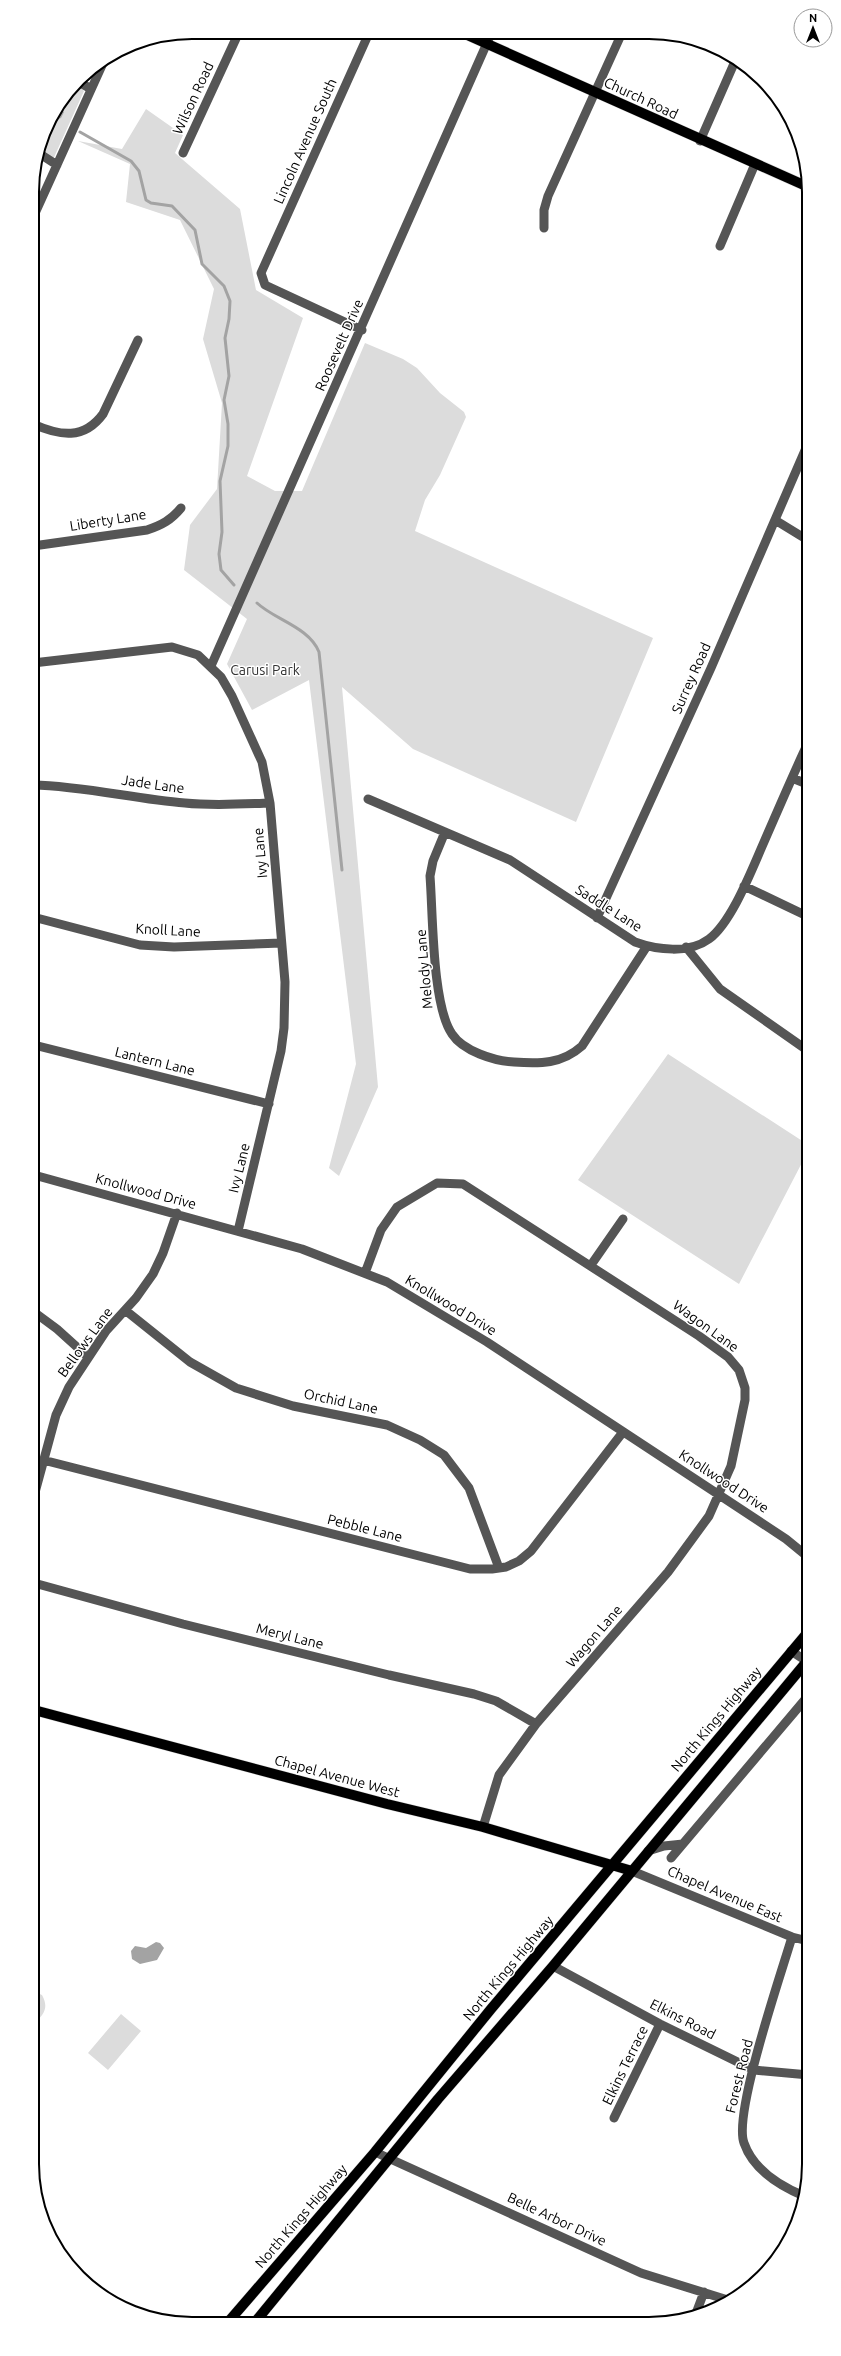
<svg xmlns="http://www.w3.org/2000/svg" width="841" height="2356" font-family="Ubuntu,sans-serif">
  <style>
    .green { fill: #dcdcdc }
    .water { fill: #a3a3a3 }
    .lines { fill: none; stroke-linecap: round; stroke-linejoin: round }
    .stream { stroke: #a3a3a3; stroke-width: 3 }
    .major-casing { stroke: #dbdbdb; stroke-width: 11 }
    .minor { stroke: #555; stroke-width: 9 }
    .major { stroke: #000; stroke-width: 10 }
    .labels { text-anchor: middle; stroke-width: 3; stroke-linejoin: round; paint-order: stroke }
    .street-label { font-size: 14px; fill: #000; stroke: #fff }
    .park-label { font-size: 14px; fill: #333; stroke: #fff }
    .rim { fill: none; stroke: #000; stroke-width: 2 }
  </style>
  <rect width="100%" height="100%" fill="#fff"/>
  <!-- green -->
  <path class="green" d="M77,84L84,91L51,164L39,155L48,121Z
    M146,109L183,135L175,153L240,209L256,290L303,318L247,476L275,491H302L365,343L403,359L417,368L440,393L464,412L466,417L440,475L425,500L415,531L653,638L576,822L413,749L342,687L378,1087L339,1176L329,1168L356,1064L309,680L252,710L227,664L247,619L184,570L190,525L217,489L222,403L203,339L214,289L180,220L126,202L130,164L78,141L122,149Z
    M668,1054L807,1144V1153L739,1284L578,1180Z
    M35,1992L42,1995C49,2008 44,2014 35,2023Z
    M121,2014L141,2031L108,2070L88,2053Z"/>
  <!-- water -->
  <path class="water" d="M59,108L64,112L61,118L56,120L51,118Z
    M156,1942L160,1943L164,1948L157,1960L140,1964L132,1959L131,1951L135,1946L146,1948Z"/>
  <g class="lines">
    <!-- stream -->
    <path class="stream" d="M80,132L131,161L139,171L146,200L151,203L172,206L195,230L202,264L224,286L230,301L229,319L225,338L229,376L224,400L228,424V446L220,481L222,532L219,554L221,570L234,585
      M257,603C275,620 309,627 319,652L342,870"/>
    <defs>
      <path id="major" d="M465,34L806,186
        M34,1710L387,1804L483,1827L632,1871
        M229,2321L375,2152L491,2009L808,1632
        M256,2321L438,2099L553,1966L808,1660"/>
    </defs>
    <!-- major casing -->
    <use href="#major" class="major-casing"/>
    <!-- minor -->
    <path class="minor" d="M79,82L91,89
      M700,141L736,59
      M183,153L239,32
      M40,154L57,165
      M32,220L104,61
      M544,228V210L548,196L621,35
      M720,246L755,164
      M362,330L265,285L261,273L369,33
      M33,424C60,436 84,440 103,414L138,340
      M775,520L806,539
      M33,546L147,530C162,525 171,520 181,508
      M33,663L172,647L198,655L221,677L232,696L262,762L270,803L285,982L284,1028L281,1051L238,1231
      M211,666L491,34
      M792,778L807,784
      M33,785C84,786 134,799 185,803C213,806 241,804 270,803
      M368,799L510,860L635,942C657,950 689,954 709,939C732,922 752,869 764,842C778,810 792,777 807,745
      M445,832L433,861L430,876C433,914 432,1005 452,1034C463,1051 494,1061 514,1062C540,1064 562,1064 582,1046L647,946
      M744,886L807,916
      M33,917L140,945L174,947L281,943
      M597,918L711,668L806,448
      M686,947L720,989L807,1050
      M34,1045L269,1104
      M34,1175L302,1249L387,1282L487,1342L786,1539L808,1557
      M591,1265L623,1219
      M365,1273L381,1230L397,1207L437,1183L463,1184L699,1336L728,1357L739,1370L745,1388V1400L731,1466L709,1516L668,1572L536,1724L499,1775L483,1827
      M125,1310L190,1362L236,1388L293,1406L387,1425L420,1440L444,1455L469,1488L499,1568
      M34,1312L57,1329L88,1357
      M43,1460L470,1569H492L506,1567L519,1561L531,1551L623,1432
      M34,1496L56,1415L69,1387L106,1331L136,1298L153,1274L163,1253L177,1213
      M34,1583L183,1624L389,1675L474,1694L496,1701L536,1724
      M791,1651L808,1662
      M648,1851L664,1846L683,1844
      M671,1858L808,1696
      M632,1871L792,1937L808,1941
      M792,1937C781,1974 733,2114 744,2143C753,2169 780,2186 804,2196
      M553,1966L660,2024L754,2070L809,2075
      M614,2118L660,2024
      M375,2152L641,2273L731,2301
      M695,2316L704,2292"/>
    <!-- major -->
    <use href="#major" class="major"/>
  </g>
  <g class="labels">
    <!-- street labels -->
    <g class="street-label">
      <text transform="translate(193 98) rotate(-65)" y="5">Wilson Road</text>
      <text transform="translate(641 98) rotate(25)" y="5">Church Road</text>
      <text transform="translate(305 141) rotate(-66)" y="5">Lincoln Avenue South</text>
      <text transform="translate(339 345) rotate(-66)" y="5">Roosevelt Drive</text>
      <text transform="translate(108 520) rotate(-9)" y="5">Liberty Lane</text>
      <text transform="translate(691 678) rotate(-66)" y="5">Surrey Road</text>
      <text transform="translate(153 784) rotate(8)" y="5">Jade Lane</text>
      <text transform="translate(260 853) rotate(-95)" y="5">Ivy Lane</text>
      <text transform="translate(609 908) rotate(32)" y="5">Saddle Lane</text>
      <text transform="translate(168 930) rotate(3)" y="5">Knoll Lane</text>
      <text transform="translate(424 969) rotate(-95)" y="5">Melody Lane</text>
      <text transform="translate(155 1061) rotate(14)" y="5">Lantern Lane</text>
      <text transform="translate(239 1168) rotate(-76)" y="5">Ivy Lane</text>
      <text transform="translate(146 1191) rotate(15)" y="5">Knollwood Drive</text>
      <text transform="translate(451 1305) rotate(31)" y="5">Knollwood Drive</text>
      <text transform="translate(706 1326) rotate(36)" y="5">Wagon Lane</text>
      <text transform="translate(85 1342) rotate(-54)" y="5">Bellows Lane</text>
      <text transform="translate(341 1401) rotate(12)" y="5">Orchid Lane</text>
      <text transform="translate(724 1481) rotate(33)" y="5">Knollwood Drive</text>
      <text transform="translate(365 1528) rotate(14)" y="5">Pebble Lane</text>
      <text transform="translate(290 1636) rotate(14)" y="5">Meryl Lane</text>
      <text transform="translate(594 1636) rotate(-49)" y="5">Wagon Lane</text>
      <text transform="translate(716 1719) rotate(-50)" y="5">North Kings Highway</text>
      <text transform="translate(337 1776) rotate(15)" y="5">Chapel Avenue West</text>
      <text transform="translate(725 1894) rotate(23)" y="5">Chapel Avenue East</text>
      <text transform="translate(508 1968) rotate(-50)" y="5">North Kings Highway</text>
      <text transform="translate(683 2019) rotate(27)" y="5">Elkins Road</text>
      <text transform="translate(625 2065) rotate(-64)" y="5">Elkins Terrace</text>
      <text transform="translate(739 2076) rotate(-76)" y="5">Forest Road</text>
      <text transform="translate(301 2216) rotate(-49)" y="5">North Kings Highway</text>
      <text transform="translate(557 2219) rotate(25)" y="5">Belle Arbor Drive</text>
    </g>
    <!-- park labels -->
    <g class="park-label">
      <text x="265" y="675">Carusi Park</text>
    </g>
  </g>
  <!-- crop -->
  <path d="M0 0H841V2356H0ZM192 39H649A153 153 0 0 1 802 192V2164A153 153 0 0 1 649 2317H192A153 153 0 0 1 39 2164V192A153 153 0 0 1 192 39Z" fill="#fff" fill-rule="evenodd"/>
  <path class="rim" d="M192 39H649A153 153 0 0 1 802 192V2164A153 153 0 0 1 649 2317H192A153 153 0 0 1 39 2164V192A153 153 0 0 1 192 39Z"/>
  <!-- north arrow -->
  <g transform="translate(813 28)"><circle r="19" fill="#ffffff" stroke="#999999"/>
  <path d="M0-3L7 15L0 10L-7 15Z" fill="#000000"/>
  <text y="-6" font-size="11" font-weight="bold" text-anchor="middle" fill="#000000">N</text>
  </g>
</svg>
